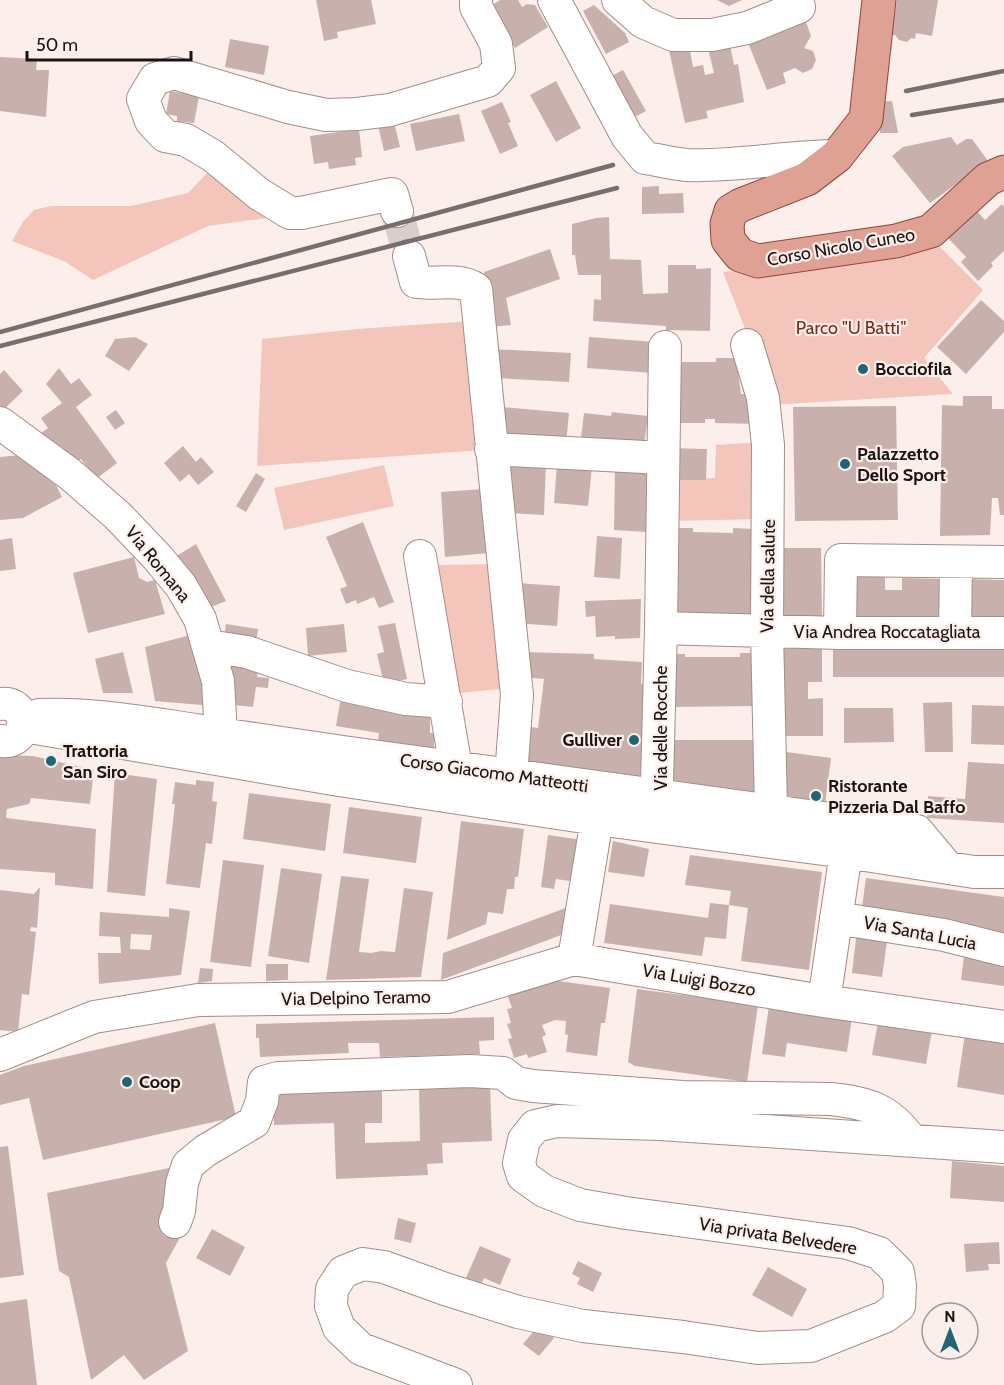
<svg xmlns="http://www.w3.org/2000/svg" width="1004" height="1385" font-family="Cabin,sans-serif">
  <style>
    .green { fill: #f4c5bb }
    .building { fill: #c8b1ac; fill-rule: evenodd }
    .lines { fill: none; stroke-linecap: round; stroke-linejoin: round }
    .minor-tunnel { stroke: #dacdca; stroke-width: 32; stroke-dasharray: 32 16; stroke-linecap: butt }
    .minor-casing { stroke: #a38d88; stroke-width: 34 }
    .major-casing { stroke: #8e4739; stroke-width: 35 }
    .minor { stroke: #fff; stroke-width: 32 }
    .major { stroke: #e0a195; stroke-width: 33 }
    .rail { stroke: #786e6b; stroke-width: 4.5 }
    .poi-dot { fill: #1e6674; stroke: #fceeeb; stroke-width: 2 }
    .labels { text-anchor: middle; stroke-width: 4.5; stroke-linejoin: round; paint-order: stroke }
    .street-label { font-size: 18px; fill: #1c1412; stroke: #fceeeb }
    .park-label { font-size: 18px; fill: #7e291a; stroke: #fceeeb }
    .poi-label { font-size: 18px; font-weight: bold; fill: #1c1412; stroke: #fceeeb; text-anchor: start }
  </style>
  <rect width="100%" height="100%" fill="#fceeeb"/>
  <!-- green -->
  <path class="green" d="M210,170L255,203L268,218L208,226L93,280L64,261L12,241L23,222L34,210L51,206H131L188,193Z
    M932,239L983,290L924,358L953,394L769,405L749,339L723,272L879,252Z
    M471,321L483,450L257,466L262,339L357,329Z
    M764,442L765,519L668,521V480L715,478L716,445Z
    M384,465L394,506L284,530L274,488Z
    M498,564L510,688L450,694L438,565Z"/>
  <!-- building -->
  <path class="building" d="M316,0H371L376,24L337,32L338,38L324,41Z
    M500,0H518L522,7L527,4L535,5L548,27L515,48L489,7Z
    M717,0H742L729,6Z
    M897,0H938L932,36L916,33L915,39L911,38L907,42L899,40L895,35H892Z
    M594,5L625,33L629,42L606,54L583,11Z
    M800,19L806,22L811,36L804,48L813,51L816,60L812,69L803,73L795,68L783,73L786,83L767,90L749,45L776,34L774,30Z
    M728,35L734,65L738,64L744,102L706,111L708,118L685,123L669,50L689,46L693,67L703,65L705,75L714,73L706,40Z
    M230,39L269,46L264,75L225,67Z
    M0,57L37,59L36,70H49L46,117L0,111Z
    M623,70L646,111L627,121L606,79Z
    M556,81L581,128L556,142L530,95Z
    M170,91L199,96L194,123L177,121V116L166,114Z
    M892,101L898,133H880L879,102Z
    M502,102L511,122L508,123L518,146L500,154L481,111Z
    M392,113L400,147L384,151L376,117Z
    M459,114L465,141L416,151L410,124Z
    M359,129L362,157L355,158L356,165L329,169L328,162L314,164L310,136Z
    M951,137L957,145L966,139H972L988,161L930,203L892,156L903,147Z
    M659,186V194L683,193L684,213L642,214V187Z
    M1002,204L1004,207V251L991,263L993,266L978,281L961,262L966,257L948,238L977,211L985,220Z
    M609,217L610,259L641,260L643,294L668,293V265H696V269L711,268L710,331L666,330V326L593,321L594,299L601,300V275H578L575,255H572V224L596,218Z
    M550,249L560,279L506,298L511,325L492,327L488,304L494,302L484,272Z
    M981,300L1004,321V332L966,374L937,347Z
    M135,337L148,344L129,371L105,356L115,339Z
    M589,337L655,342L653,373L587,368Z
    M492,349L571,353L569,382L495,378Z
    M716,358H736L741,394H753L759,424L715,423V419H705V423H680V362H716Z
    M59,368L71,384L79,378L92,395L76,407L117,463L96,479L81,459L74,464L61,446L53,452L40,434L48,428L41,418L62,403L46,384Z
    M4,370L23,391L0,413V374Z
    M963,396H992V409H1004V515H1000L998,498H992L990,535L940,536L942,405L963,406Z
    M896,406L898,520L795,521L793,407Z
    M502,407L569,413L566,444L498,438Z
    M116,410L125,423L115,430L106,417Z
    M612,412L648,416L643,453L580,446L584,413L611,416Z
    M183,446L196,462L201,457L214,472L198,485L189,474L180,482L164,463Z
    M666,448L707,449L706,480H668Z
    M20,455L56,485L62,497L23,518L0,520V457Z
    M509,460L546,462L544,515L507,513Z
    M557,464L592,466L588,506L554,503Z
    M615,468L647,469L646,532L614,530Z
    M256,473L265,479L246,512L236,506Z
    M484,489L489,553L445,557L441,492Z
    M363,522L394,602L379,608L374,597L357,604L356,600L346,604L340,589L347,586L326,537Z
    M674,528H693V532L733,533V528L753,529L754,617H732V613L695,614L672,618Z
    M597,536L622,538L620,579L594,577Z
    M12,538L16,569L0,571V540Z
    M196,544L226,601L201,611L170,560Z
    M778,548H821L822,618L778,619Z
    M134,557L139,578L147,582L155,580L165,614L88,633L73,573Z
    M849,577H885V590H902V578L939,579V622L849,621Z
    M967,579L1004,580V621L967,620Z
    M517,583L560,586L557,626L514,623Z
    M641,599L640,638L615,639V636L596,637L595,616L586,617L585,601Z
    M395,623L407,679L384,684L377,654L384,652L378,626Z
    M226,624L258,629L255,649L223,645Z
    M344,624L347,652L308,656L306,628Z
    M194,634L208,700L202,705L155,701L145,647Z
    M822,646V682H808V699L823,698V736H779L778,647Z
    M833,648H1004V677H833Z
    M123,652L133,693H103L95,659Z
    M523,652L594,654V659L642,662L641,684H646L640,780L518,765L523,726L538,728L544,679L522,677Z
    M740,653H755V706L671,707V654H685V657H740Z
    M219,655L259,661L257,677L269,678L268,688L256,687L253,707L225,704Z
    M342,691L430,708V733H434V750L378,741L379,733L336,726Z
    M952,702L953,752H925L923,703Z
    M972,705L1004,706V745L971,744Z
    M844,708H893L894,742L844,743Z
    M669,740H756V794L667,781Z
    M779,751L831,758L825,804L777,797Z
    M0,755L33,756L94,770L90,804L31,798L29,804L7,809L6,818L96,829L93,889L55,885V873L0,869Z
    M968,762L1004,764V823L927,818L928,796L965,799Z
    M115,773L157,779L145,896L107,892Z
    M196,780L214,782L212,801L217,802L212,844L206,843L200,888L166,884L175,804H172L175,782L196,785Z
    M249,793L331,804L325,851L243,839Z
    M349,807L422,817L416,863L343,853Z
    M461,821L524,829L518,877H515L514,889H507L503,914L488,912L486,924L447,940Z
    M548,835L583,840L577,882L556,879L554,889L541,887Z
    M613,841L649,849L644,877L608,872Z
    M690,855L822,872L809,970L741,961L748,908L729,905L726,939L705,937L702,956L604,943L610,904L708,918L710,903L729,905L731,891L685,885Z
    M223,860L264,865L251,967L210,962Z
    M281,868L322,874L309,963L268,956Z
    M341,876L369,879L359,952L371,953L381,951L395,952L404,888L433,892L421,977L326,980Z
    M866,878L1004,897V937L861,915Z
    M40,887L37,928L31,927L30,931L36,932L29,995L22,994L18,1032L0,1030V890L34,894Z
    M574,905L569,932L441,980L443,953Z
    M169,908L190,911L181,975L99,984L98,953H121L120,937L99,936L100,912L169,917ZM131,934L152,935L150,950L130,949Z
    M857,930L888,934L882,977L852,973Z
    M964,956L1004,961V986L961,980Z
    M266,964H288V980L266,981Z
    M200,968L213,969L212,981L198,983Z
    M558,981L610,988L605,1023H601L597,1056L566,1052L568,1035L565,1034L566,1021L555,1020L542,1025L546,1035L542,1037L547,1052L528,1058L527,1054L514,1058L508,1039L512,1038L507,1024L511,1023L507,1009L512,1008L507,994Z
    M637,989L758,1005L747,1082L635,1066L628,1062Z
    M769,1006L852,1017L847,1052L787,1043L785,1057L762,1054Z
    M494,1017V1040L479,1041L480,1054L380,1057L379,1043H348L349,1053L260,1057L259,1038H256V1024Z
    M878,1022L932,1031L926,1064L872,1055Z
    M215,1023L236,1117L43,1160L29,1098L0,1105V1075L24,1066Z
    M965,1034L1004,1040V1095L957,1087Z
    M490,1084L492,1141L442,1143L443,1163L427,1164L428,1175L336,1179L334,1123L274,1125L273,1089L382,1087V1123H365V1143L420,1141L419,1086Z
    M8,1146L24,1275L0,1278V1147Z
    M952,1161L1004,1166V1202L950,1198Z
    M169,1168L183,1232L166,1263L188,1351L144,1380L124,1355L91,1380L69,1277L59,1271L47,1193Z
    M398,1218L416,1223L411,1243L394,1239Z
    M212,1229L245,1247L230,1276L196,1258Z
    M999,1242L1000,1264H988L989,1270L966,1272L964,1244Z
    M480,1246L511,1259L500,1285L484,1278L480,1287L465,1280Z
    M578,1261L602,1273L593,1292L577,1284L580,1278L572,1274Z
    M768,1267L807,1289L792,1317L752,1295Z
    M27,1299L37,1385H0V1303Z
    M538,1326L554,1338L539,1356L523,1344Z"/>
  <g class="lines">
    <!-- minor-tunnel -->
    <path class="minor-tunnel" d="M397,211L409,256"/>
    <defs>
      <path id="minor" d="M554,0L627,136L645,158C659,160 673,164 687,165C737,167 787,156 837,156
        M618,0L643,22L673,35H712L747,28L799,7
        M397,211L392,194L301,213H290L259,194L213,156L186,140L165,136L151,121L143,99L155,79L174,73L288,107L326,115L357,114L390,110L488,81L499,68L496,44L476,7V0
        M409,256L416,282C437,285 458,277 476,289L517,695L511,776
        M747,345L763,398L768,445L767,631L771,809
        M0,423L71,475L118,516L158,558L181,586L200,619L218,681L222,753
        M491,449L663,458
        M420,556L456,768
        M661,628L840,633H1004
        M840,633L841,560L1004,562
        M955,633L956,562
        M208,646L247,652L347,686L406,699L446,702
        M0,704C30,700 32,745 0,741
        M39,715C94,713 142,722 196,730C245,738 294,745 343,752C535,779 726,805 917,831L948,868
        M24,726L333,779L597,819L846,852L974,872H1004
        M660,815L661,796L658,791L657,783L661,628L665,347
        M836,918L944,935L1004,950
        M574,959L597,819
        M824,1001L846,852
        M0,1055L94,1017L198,1000L448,997L574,959L810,999L1004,1027
        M175,1222L179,1211L182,1183L188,1165L205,1151L254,1122L262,1101L264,1082L278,1078L470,1071L503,1073L516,1083L533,1086L682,1097L831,1099C868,1103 889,1109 911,1140
        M456,1385L361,1349L339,1328L331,1306L332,1289L343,1272L363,1264L384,1267L445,1289L518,1312L583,1326L683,1337L758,1348L811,1346L884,1317L899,1306L900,1286L898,1272L879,1253L848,1243L626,1213L580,1205L544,1191L523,1176L519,1163L524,1140L535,1126L557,1121L660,1124L1004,1147"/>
      <path id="major" d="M879,0L866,119L837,156L807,179L741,205L731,211L727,224L728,240L740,255L758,261L896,241L931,231L988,179L1004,172"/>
    </defs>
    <!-- minor casing -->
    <use href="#minor" class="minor-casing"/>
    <!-- major casing -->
    <use href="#major" class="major-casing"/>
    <!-- minor -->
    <use href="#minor" class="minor"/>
    <!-- major -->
    <use href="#major" class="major"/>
    <!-- rail -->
    <path class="rail" d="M906,91L1004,71
      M912,115L1004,100
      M0,332L613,165
      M0,346L617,188"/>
  </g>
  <!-- markers -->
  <g class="poi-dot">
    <circle cx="863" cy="369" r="6"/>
    <circle cx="845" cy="464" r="6"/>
    <circle cx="634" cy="740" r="6"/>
    <circle cx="51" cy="761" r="6"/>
    <circle cx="816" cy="796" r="6"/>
    <circle cx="127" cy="1082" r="6"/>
  </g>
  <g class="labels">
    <!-- street labels -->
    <g class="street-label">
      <text transform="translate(841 247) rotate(-10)" y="6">Corso Nicolo Cuneo</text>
      <text transform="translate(158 564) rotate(51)" y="6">Via Romana</text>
      <text transform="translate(768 576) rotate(-89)" y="6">Via della salute</text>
      <text x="887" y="638">Via Andrea Roccatagliata</text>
      <text transform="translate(661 728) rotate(-90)" y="6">Via delle Rocche</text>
      <text transform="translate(494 773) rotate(8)" y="6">Corso Giacomo Matteotti</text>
      <text transform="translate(920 933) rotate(11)" y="6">Via Santa Lucia</text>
      <text transform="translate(699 980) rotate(10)" y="6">Via Luigi Bozzo</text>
      <text transform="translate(356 998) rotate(-1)" y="6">Via Delpino Teramo</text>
      <text transform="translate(778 1236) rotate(9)" y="6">Via privata Belvedere</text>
    </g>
    <!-- park labels -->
    <g class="park-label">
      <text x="851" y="334">Parco "U Batti"</text>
    </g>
    <!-- poi labels -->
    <g class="poi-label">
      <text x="875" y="375">Bocciofila</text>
      <text x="857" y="460">Palazzetto<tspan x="857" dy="21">Dello Sport</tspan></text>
      <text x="622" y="746" text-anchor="end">Gulliver</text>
      <text x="63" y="757">Trattoria<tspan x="63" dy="21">San Siro</tspan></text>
      <text x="828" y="792">Ristorante<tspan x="828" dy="21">Pizzeria Dal Baffo</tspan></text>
      <text x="139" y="1088">Coop</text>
    </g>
  </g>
  <!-- north arrow -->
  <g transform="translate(950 1331)"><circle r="28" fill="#fceeeb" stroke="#a29794" stroke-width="1.5"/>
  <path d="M0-4.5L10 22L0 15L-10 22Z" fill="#1e6674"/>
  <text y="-9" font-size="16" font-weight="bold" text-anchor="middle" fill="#1c1412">N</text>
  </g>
  <!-- scale -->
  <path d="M27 51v9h164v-9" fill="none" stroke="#1c1412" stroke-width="3"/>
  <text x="36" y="51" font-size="18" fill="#1c1412" stroke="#fceeeb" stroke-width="4.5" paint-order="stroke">50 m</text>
</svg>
